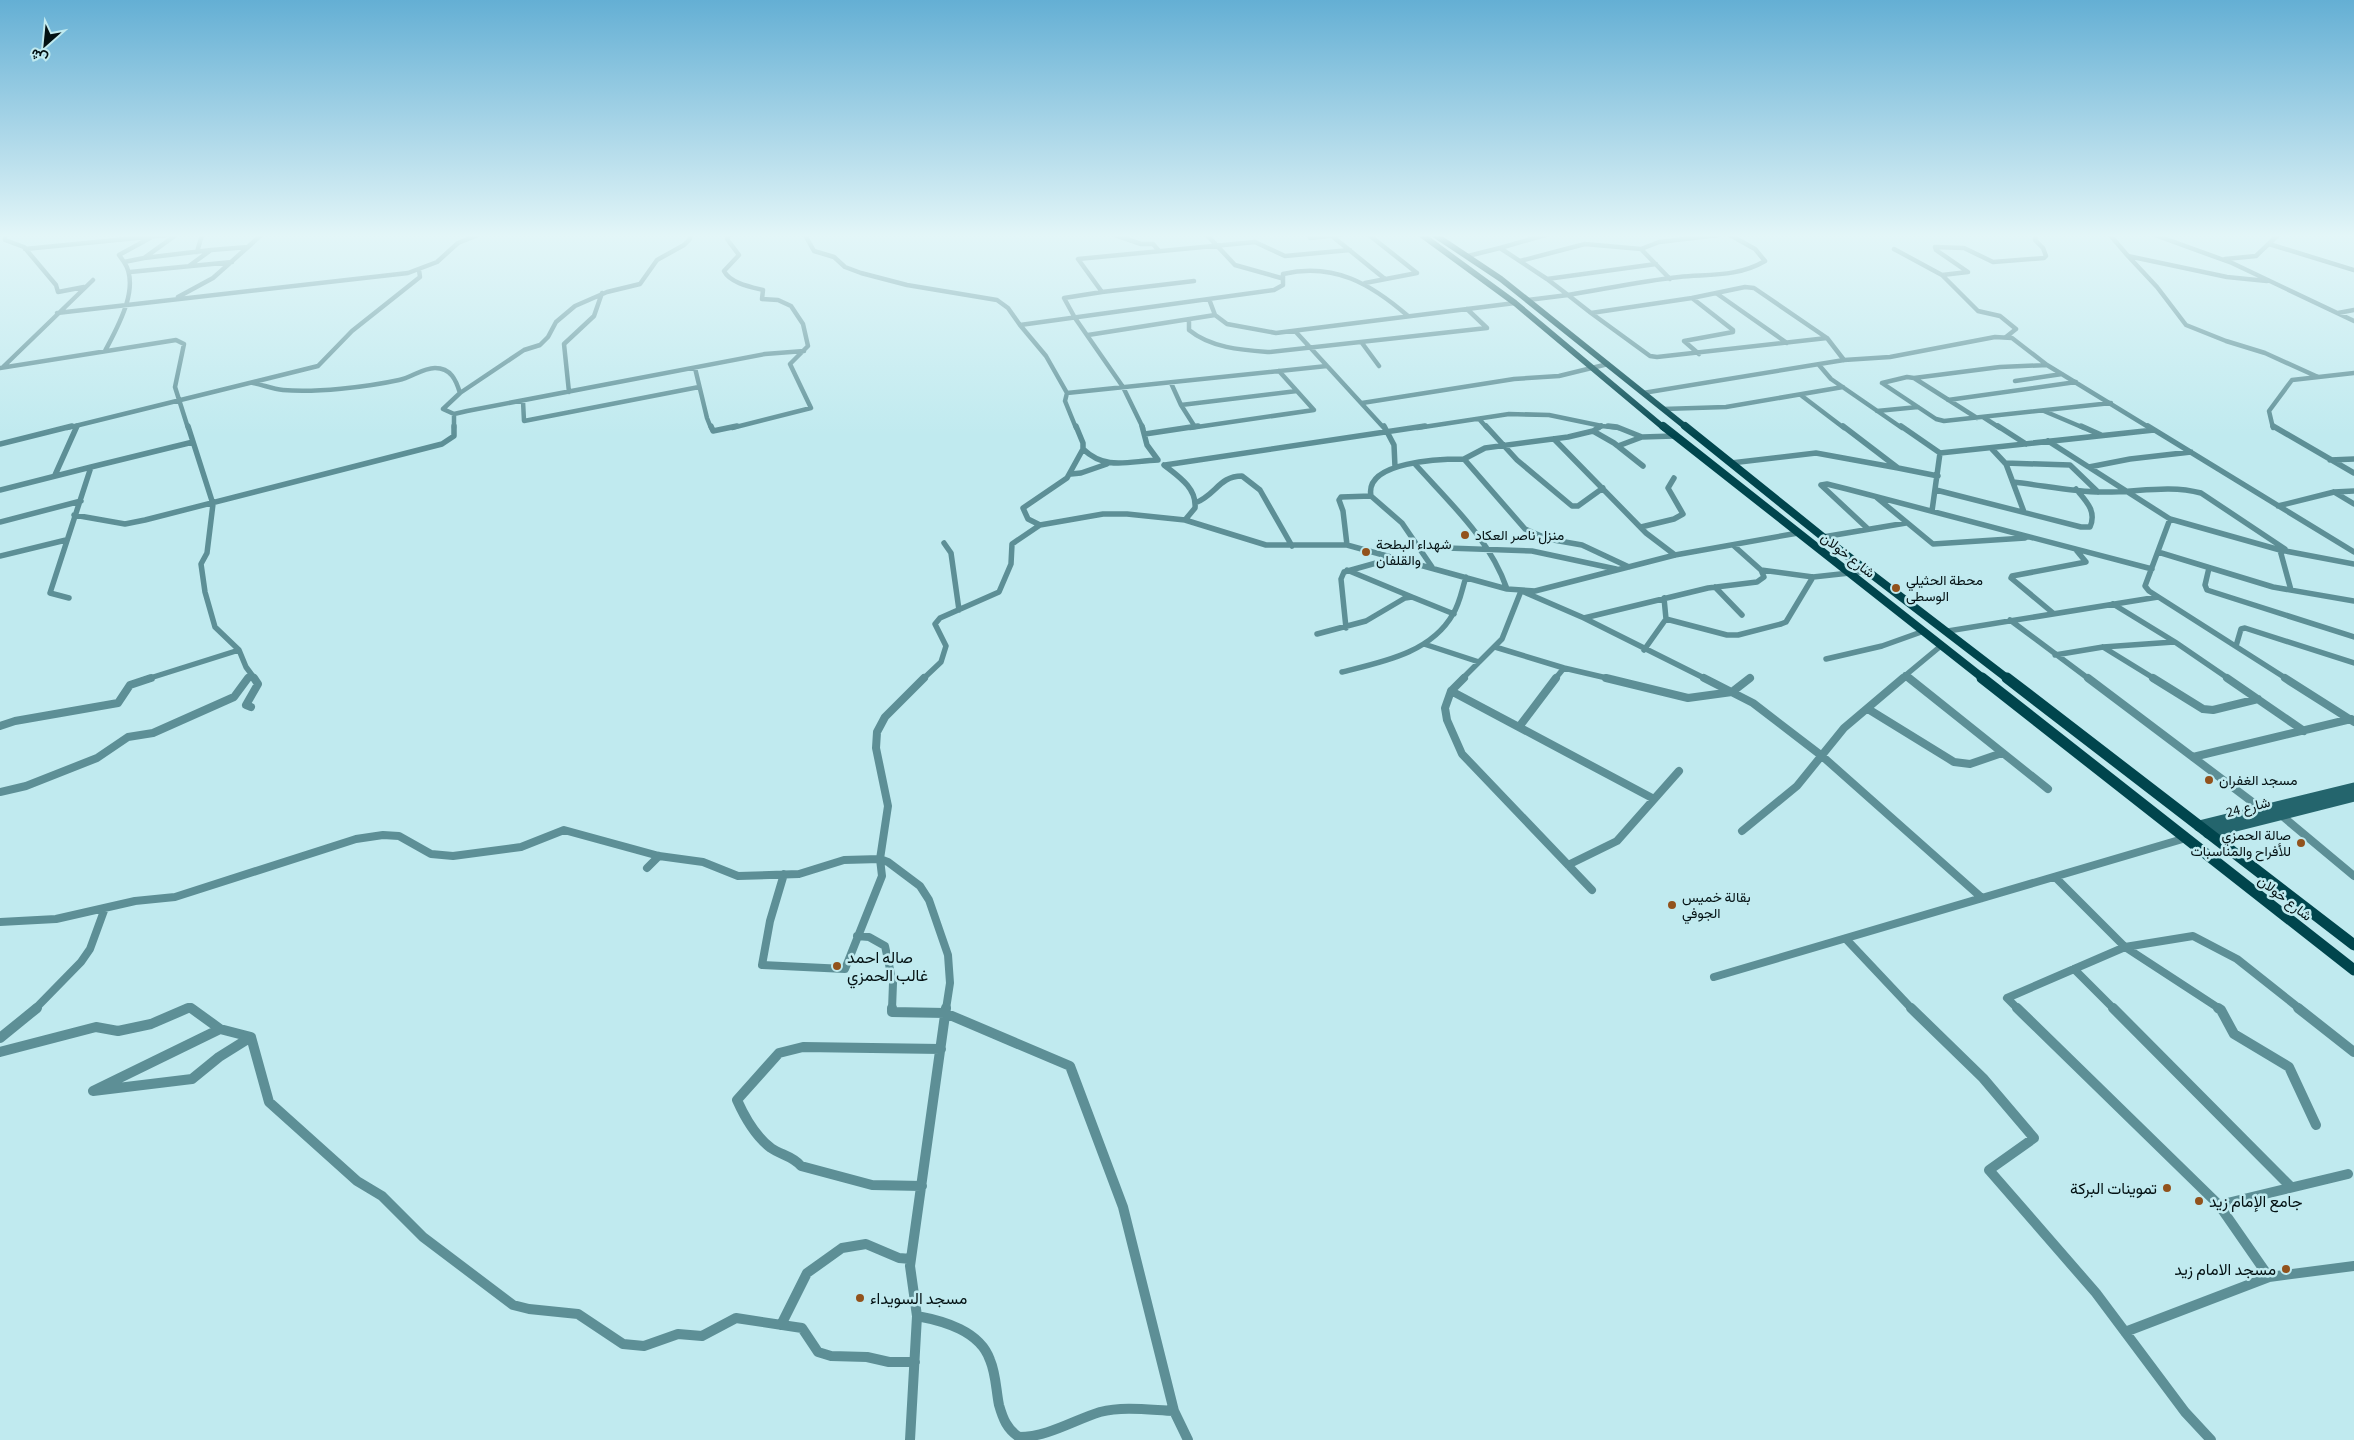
<svg xmlns="http://www.w3.org/2000/svg" width="2354" height="1440" font-family="'Source Sans 3',Vazirmatn,sans-serif">
  <style>
    .lines { fill: none; stroke-linecap: round; stroke-linejoin: round }
    .street-far3 { stroke: #5d8f96; stroke-width: 4.5 }
    .street-far2 { stroke: #5d8f96; stroke-width: 5.5 }
    .street-far1 { stroke: #5d8f96; stroke-width: 8 }
    .street { stroke: #5d8f96; stroke-width: 10 }
    .secondary { stroke: #24656d; stroke-width: 11 }
    .primary-far2 { stroke: #00454d; stroke-width: 6 }
    .primary-far1 { stroke: #00454d; stroke-width: 8 }
    .primary { stroke: #00454d; stroke-width: 11 }
    .poi-dot { fill: #92521c; stroke: #c0eaef; stroke-width: 2 }
    .labels { text-anchor: middle; stroke-width: 5; stroke-linejoin: round; paint-order: stroke }
    .poi-label { font-size: 14px; fill: #031113; stroke: #c0eaef; text-anchor: start }
    .street-label { font-size: 14px; fill: #031113; stroke: #c0eaef }
    .near-poi-label { font-size: 16px; fill: #031113; stroke: #c0eaef; text-anchor: start }
  </style>
  <rect width="100%" height="100%" fill="#c0eaef"/>
  <g class="lines">
    <!-- street-far3 -->
    <path class="street-far3" d="M5,235V240L24,247L56,285L58,292L84,287
      M176,235L144,258L211,250L189,266
      M729,235L727,239L739,255L724,271C730,283 751,287 763,290L762,299L778,300L791,306L803,324L808,346L790,364L811,408L732,428
      M805,235L814,251L834,257L845,267L861,273L907,285L997,300L1008,308L1020,325
      M1115,235L1141,244H1153L1159,251
      M1207,235L1235,265L1281,278
      M2110,235L2128,256L2227,277L2267,281
      M2155,235L2232,263L2354,321
      M1332,236L1385,279
      M1310,238L1339,235
      M2269,244L2354,270
      M1500,248L1545,235
      M25,249L167,235
      M1894,249L1942,275L1978,311L2000,316L2016,329L2006,337
      M211,250L248,247L261,235
      M197,252L202,235
      M1468,256L1500,248L1547,279
      M2128,256L2157,287L2186,325L2226,341L2265,353L2318,377
      M2225,259L2256,256L2278,235
      M1520,261L1585,244L1641,249
      M124,262L119,255L150,238
      M1656,264L1547,279L1568,295C1605,289 1642,281 1679,277C1709,274 1738,277 1765,261L1755,249L1730,235
      M130,272L232,262
      M1942,275L1968,272L1936,250L1935,247L1964,248L1993,262L2044,258L2046,256L2043,248L2035,240L2036,235
      M1670,279L1641,249L1659,242L1719,235
      M1194,281L1102,292L1078,259L1255,242L1285,256L1350,250
      M1365,283L1417,273L1369,235
      M1102,292L1064,298L1075,318L1123,387L1143,428
      M1716,293L1787,343
      M178,297L213,278L248,247
      M1692,298L1745,287L1754,288L1827,338
      M1209,299L1215,315L1227,324L1276,333L1515,303
      M1528,300L1568,295L1591,313L1692,298L1733,330V332L1684,341L1699,354
      M57,313L408,273L437,262L458,243L478,235
      M1591,313L1650,356L1657,357L1827,338L1844,360
      M2338,313L2354,310
      M1189,320V330C1211,348 1242,350 1269,352L1487,328L1467,309
      M1295,331L1384,428
      M1088,335L1215,315
      M1362,343L1379,366
      M105,351C117,328 141,287 124,262L144,258
      M1819,365L1831,379L1902,428
      M1327,366L1067,393L1046,356L1020,325L1274,290L1283,285V274C1334,262 1371,284 1408,316
      M3,367L93,280
      M0,368L176,340L184,344L175,387L188,428
      M695,368L707,418L711,428
      M1914,378L2000,367L2047,365
      M2015,381L2062,374
      M253,383C263,385 273,389 283,390C315,393 367,387 399,380C411,378 422,368 435,368C451,368 456,380 460,393
      M1171,383L1181,405L1297,391
      M1882,383L1936,419L1944,421L2111,403
      M1882,383L1907,377L1914,378L1977,418
      M569,392L564,344L594,316L602,293
      M1067,393L1065,401L1076,428
      M1643,393L1844,360L1890,357L1995,337L2012,338L2047,365L2150,428
      M1802,396L1844,428
      M1948,400L2076,382
      M523,401L524,421L699,387
      M1362,403L1514,379L1559,376L1608,364
      M1181,405L1195,427
      M1663,409L1726,407L1843,387
      M1877,411L1918,407
      M2044,411L2084,428
      M454,414L443,409L460,393L524,350L540,345L548,337L556,322L575,306L607,292L640,284L657,260L684,245L690,239V235
      M1983,417L2000,428
      M1480,420L1487,428
      M67,428L318,366L352,331L420,277L419,270
      M454,428V414L467,411L765,354L804,351
      M1190,428L1314,410L1279,371
      M1417,428L1509,414L1549,415L1602,426
      M1599,428L1602,426L1619,428
      M2273,428L2269,411L2292,380L2354,373"/>
    <!-- street-far2 -->
    <path class="street-far2" d="M188,426L213,504L207,553L201,564L205,592L215,627L239,650L246,667L255,679
      M711,426L713,431L737,426
      M1076,426L1083,443V449C1106,471 1129,461 1158,460L1147,445L1142,426
      M1384,426L1394,445L1395,467
      M1486,426L1517,460L1572,506H1578L1603,488
      M1608,426L1617,427L1642,437L1674,436
      M1843,426L1898,468L1938,476
      M1901,426L1940,453L2154,430
      M1998,426L2026,444
      M2081,426L2101,435
      M2148,426L2354,552
      M2273,426L2354,473
      M1593,431L1614,443L1643,466
      M1145,434L1198,426
      M1554,439L1646,533L1675,555
      M2048,441L2170,519L2280,550L2354,564
      M0,444L72,426
      M1618,446L1642,437
      M1992,449L2006,464L2024,512
      M1464,459L1485,448L1568,437L1593,431L1601,426
      M2330,460L2354,459
      M1731,463L1816,453L1898,468
      M2005,463L2070,465L2098,492
      M1415,464C1449,502 1490,539 1507,589
      M1164,465C1178,476 1197,488 1195,508L1185,520
      M1165,465L1425,426
      M2089,467L2130,459L2191,452
      M1071,474L1081,473L1107,464
      M55,475L77,426
      M2013,482C2042,485 2072,492 2101,492C2135,493 2167,484 2201,493L2285,549
      M0,490L91,467
      M1936,490L2081,527H2090C2097,511 2086,501 2076,489
      M2334,492L2354,504
      M1876,497L1933,544L2025,538
      M1195,503C1216,495 1219,476 1242,476L1260,490L1292,546
      M2278,506L2334,492L2354,491
      M1932,511L1940,453
      M74,515L125,524L145,520L442,444L454,436V426
      M2170,519L2145,586L2149,591L2287,679
      M0,522L81,501
      M1040,525L1028,519L1023,508L1067,478L1083,449
      M1641,527L1674,519L1683,514L1668,488L1674,478
      M1867,528L1821,485L1827,484L1847,489L2152,569
      M1823,537L1906,523
      M944,543L951,553L959,610
      M1347,545L1343,511L1339,500L1341,497L1371,496
      M1418,547L1532,551L1616,569
      M2280,550L2291,590
      M2158,552L2273,587L2354,601
      M0,556L66,540
      M1432,567L1402,523L1371,496C1364,461 1442,459 1464,459L1525,529L1548,539L1582,545L1629,567
      M2209,568L2205,585L2207,590L2354,637
      M1347,570L1412,597
      M1761,570L1813,577L1868,571
      M1715,587L1742,615
      M1524,592L1584,618L1706,679
      M69,598L50,593L91,467L193,442
      M2113,604L2175,642L2229,679
      M2053,613L2011,578L2012,576L2086,562L2077,551
      M1584,618L1708,588L1757,582L1764,577L1761,570L1733,545
      M1666,619L1727,635H1738L1781,624L1786,622L1813,577
      M2010,620L2089,679
      M1346,628L1341,579L1344,572L1394,558
      M1948,631L2158,597
      M1317,634L1366,621L1405,598L1412,597L1454,614
      M1424,644L1479,662
      M2236,646L2241,629L2245,628L2354,663
      M1495,647L1564,668L1611,679
      M2103,647L2155,679
      M1644,650L1666,619L1664,598
      M2055,655L2103,647L2174,642
      M1826,659L1882,646L1924,631
      M1342,672C1382,662 1431,653 1453,614C1460,603 1462,589 1466,577
      M1905,675L1911,679
      M147,679L239,650
      M247,679L251,674
      M923,679L941,662L946,646L935,624L940,618L999,592L1011,564L1012,544L1040,525L1103,514H1127L1185,520L1266,545H1347L1507,589L1535,591L1675,555L1798,533
      M1462,679L1502,639L1521,591
      M1555,679L1564,668
      M1748,679L1750,678
      M1901,679L1942,645"/>
    <!-- street-far1 -->
    <path class="street-far1" d="M1464,678L1451,691L1445,708L1447,720L1462,754L1592,890
      M1606,678L1688,698L1732,692L1750,678
      M1704,678L1753,703L1822,756L1982,898
      M1909,678L2048,789
      M2088,678L2263,810
      M2153,678L2203,709L2213,710L2258,699
      M2227,678L2304,731
      M2285,678L2354,722
      M1451,691L1654,799
      M251,707L246,705L258,684L254,678
      M1868,709L1954,762L1970,764L2002,753
      M0,726L15,721L118,703L130,685L151,678
      M1519,727L1556,678
      M2193,757L2351,719
      M0,792L26,786L97,758L128,737L153,733L234,697L248,678
      M2281,815L2354,876
      M1742,831L1797,786L1844,728L1903,678
      M1568,865L1617,841L1679,771
      M647,868L659,856
      M784,874L770,921L762,965L845,969L882,876L880,859L888,806L876,748L877,732L885,717L924,678
      M2055,877L2125,947L2193,936L2237,959L2300,1009
      M0,922L56,919L135,901L175,897L356,839L383,835L399,836L431,854L453,856L521,847L564,830L659,856L703,862L738,876L799,874L844,860L880,859L888,862L920,886L929,900L948,955L950,983L946,1009
      M857,936L869,937L885,946L893,983L892,1009
      M1846,939L1912,1009
      M2074,969L2114,1009
      M1714,977L2186,838
      M35,1009L81,962L90,949L105,908
      M185,1009L190,1007L193,1009
      M2018,1009L2007,998L2125,947L2220,1009"/>
    <!-- street -->
    <path class="street" d="M191,1008L220,1029L251,1037L269,1102L357,1181L382,1196L423,1237L513,1305L529,1309L578,1314L623,1344L644,1346L678,1334L702,1336L736,1318L802,1328L818,1352L831,1356L867,1357L889,1362H915
      M892,1008V1012L945,1013L1070,1066L1123,1207L1174,1411
      M1911,1008L1983,1078L2034,1138L1989,1170L2096,1293L2185,1412L2211,1440
      M2017,1008L2219,1205L2348,1174
      M2113,1008L2290,1186
      M2218,1008L2221,1010L2234,1034L2289,1067L2316,1125
      M2298,1008L2354,1052
      M220,1029L93,1091L192,1079L219,1057L251,1037
      M0,1038L37,1008
      M0,1052L96,1027L118,1031L151,1024L188,1008
      M922,1186L872,1185L801,1166C793,1156 781,1155 771,1148C755,1136 745,1118 737,1100L779,1053L803,1047L941,1049
      M2269,1277L2354,1266
      M917,1316C944,1321 980,1331 990,1360C996,1374 996,1390 999,1405C1003,1419 1007,1429 1019,1437C1048,1437 1074,1420 1100,1412C1124,1406 1150,1410 1174,1411L1188,1440
      M781,1325L807,1273L842,1248L866,1244L899,1258L911,1259
      M2125,1332L2269,1277L2219,1205
      M910,1440L917,1316L910,1266L946,1008"/>
    <!-- secondary -->
    <path class="secondary" d="M2199,826L2354,788
      M2208,833L2354,796"/>
    <!-- primary-far2 -->
    <path class="primary-far2" d="M1422,235L1515,303L1664,428
      M1435,235L1501,279L1687,428"/>
    <!-- primary-far1 -->
    <path class="primary-far1" d="M1663,426L1984,679
      M1685,426L1823,537L2008,679"/>
    <!-- primary -->
    <path class="primary" d="M1982,678L2354,970
      M2007,678L2354,945"/>
  </g>
  <!-- sky -->
  <linearGradient id="sky" x2="0" y2="1"><stop stop-color="#64afd4"/><stop offset="0.54" stop-color="#e3f6f8"/><stop offset="1" stop-color="#e3f6f8" stop-opacity="0"/></linearGradient>
  <rect width="2354" height="436" fill="url(#sky)"/>
  <!-- markers -->
  <g class="poi-dot">
    <circle cx="1465" cy="535" r="5"/>
    <circle cx="1366" cy="552" r="5"/>
    <circle cx="1896" cy="588" r="5"/>
    <circle cx="2209" cy="780" r="5"/>
    <circle cx="2301" cy="843" r="5"/>
    <circle cx="1672" cy="905" r="5"/>
    <circle cx="837" cy="966" r="5"/>
    <circle cx="2167" cy="1188" r="5"/>
    <circle cx="2199" cy="1201" r="5"/>
    <circle cx="2286" cy="1269" r="5"/>
    <circle cx="860" cy="1298" r="5"/>
  </g>
  <g class="labels">
    <!-- poi labels -->
    <g class="poi-label">
      <text x="1475" y="540">منزل ناصر العكاد</text>
      <text x="1376" y="549">شهداء البطحة<tspan x="1376" dy="16">والقلفان</tspan></text>
      <text x="1906" y="585">محطة الحثيلي<tspan x="1906" dy="16">الوسطى</tspan></text>
      <text x="2219" y="785">مسجد الغفران</text>
      <text x="2291" y="840" text-anchor="end">صالة الحمزي<tspan x="2291" dy="16">للأفراح والمناسبات</tspan></text>
      <text x="1682" y="902">بقالة خميس<tspan x="1682" dy="16">الجوفي</tspan></text>
    </g>
    <!-- street labels -->
    <g class="street-label">
      <text transform="translate(1848 555) rotate(38)" y="5">شارع خولان</text>
      <text transform="translate(2248 807) rotate(-14)" y="5">شارع 24</text>
      <text transform="translate(2285 898) rotate(38)" y="5">شارع خولان</text>
    </g>
    <!-- near-poi labels -->
    <g class="near-poi-label">
      <text x="847" y="963">صاله احمد<tspan x="847" dy="18">غالب الحمزي</tspan></text>
      <text x="2157" y="1194" text-anchor="end">تموينات البركة</text>
      <text x="2209" y="1207">جامع الإمام زيد</text>
      <text x="2276" y="1275" text-anchor="end">مسجد الامام زيد</text>
      <text x="870" y="1304">مسجد السويداء</text>
    </g>
  </g>
  <!-- north arrow -->
  <g transform="translate(45 45) rotate(207)" stroke="#c0eaef" stroke-width="4" paint-order="stroke">
  <path d="M0-4L9 19L0 12L-9 19Z" fill="#031113"/>
  <text y="-8" font-size="14" font-weight="bold" text-anchor="middle" fill="#031113">ش</text>
  </g>
</svg>
